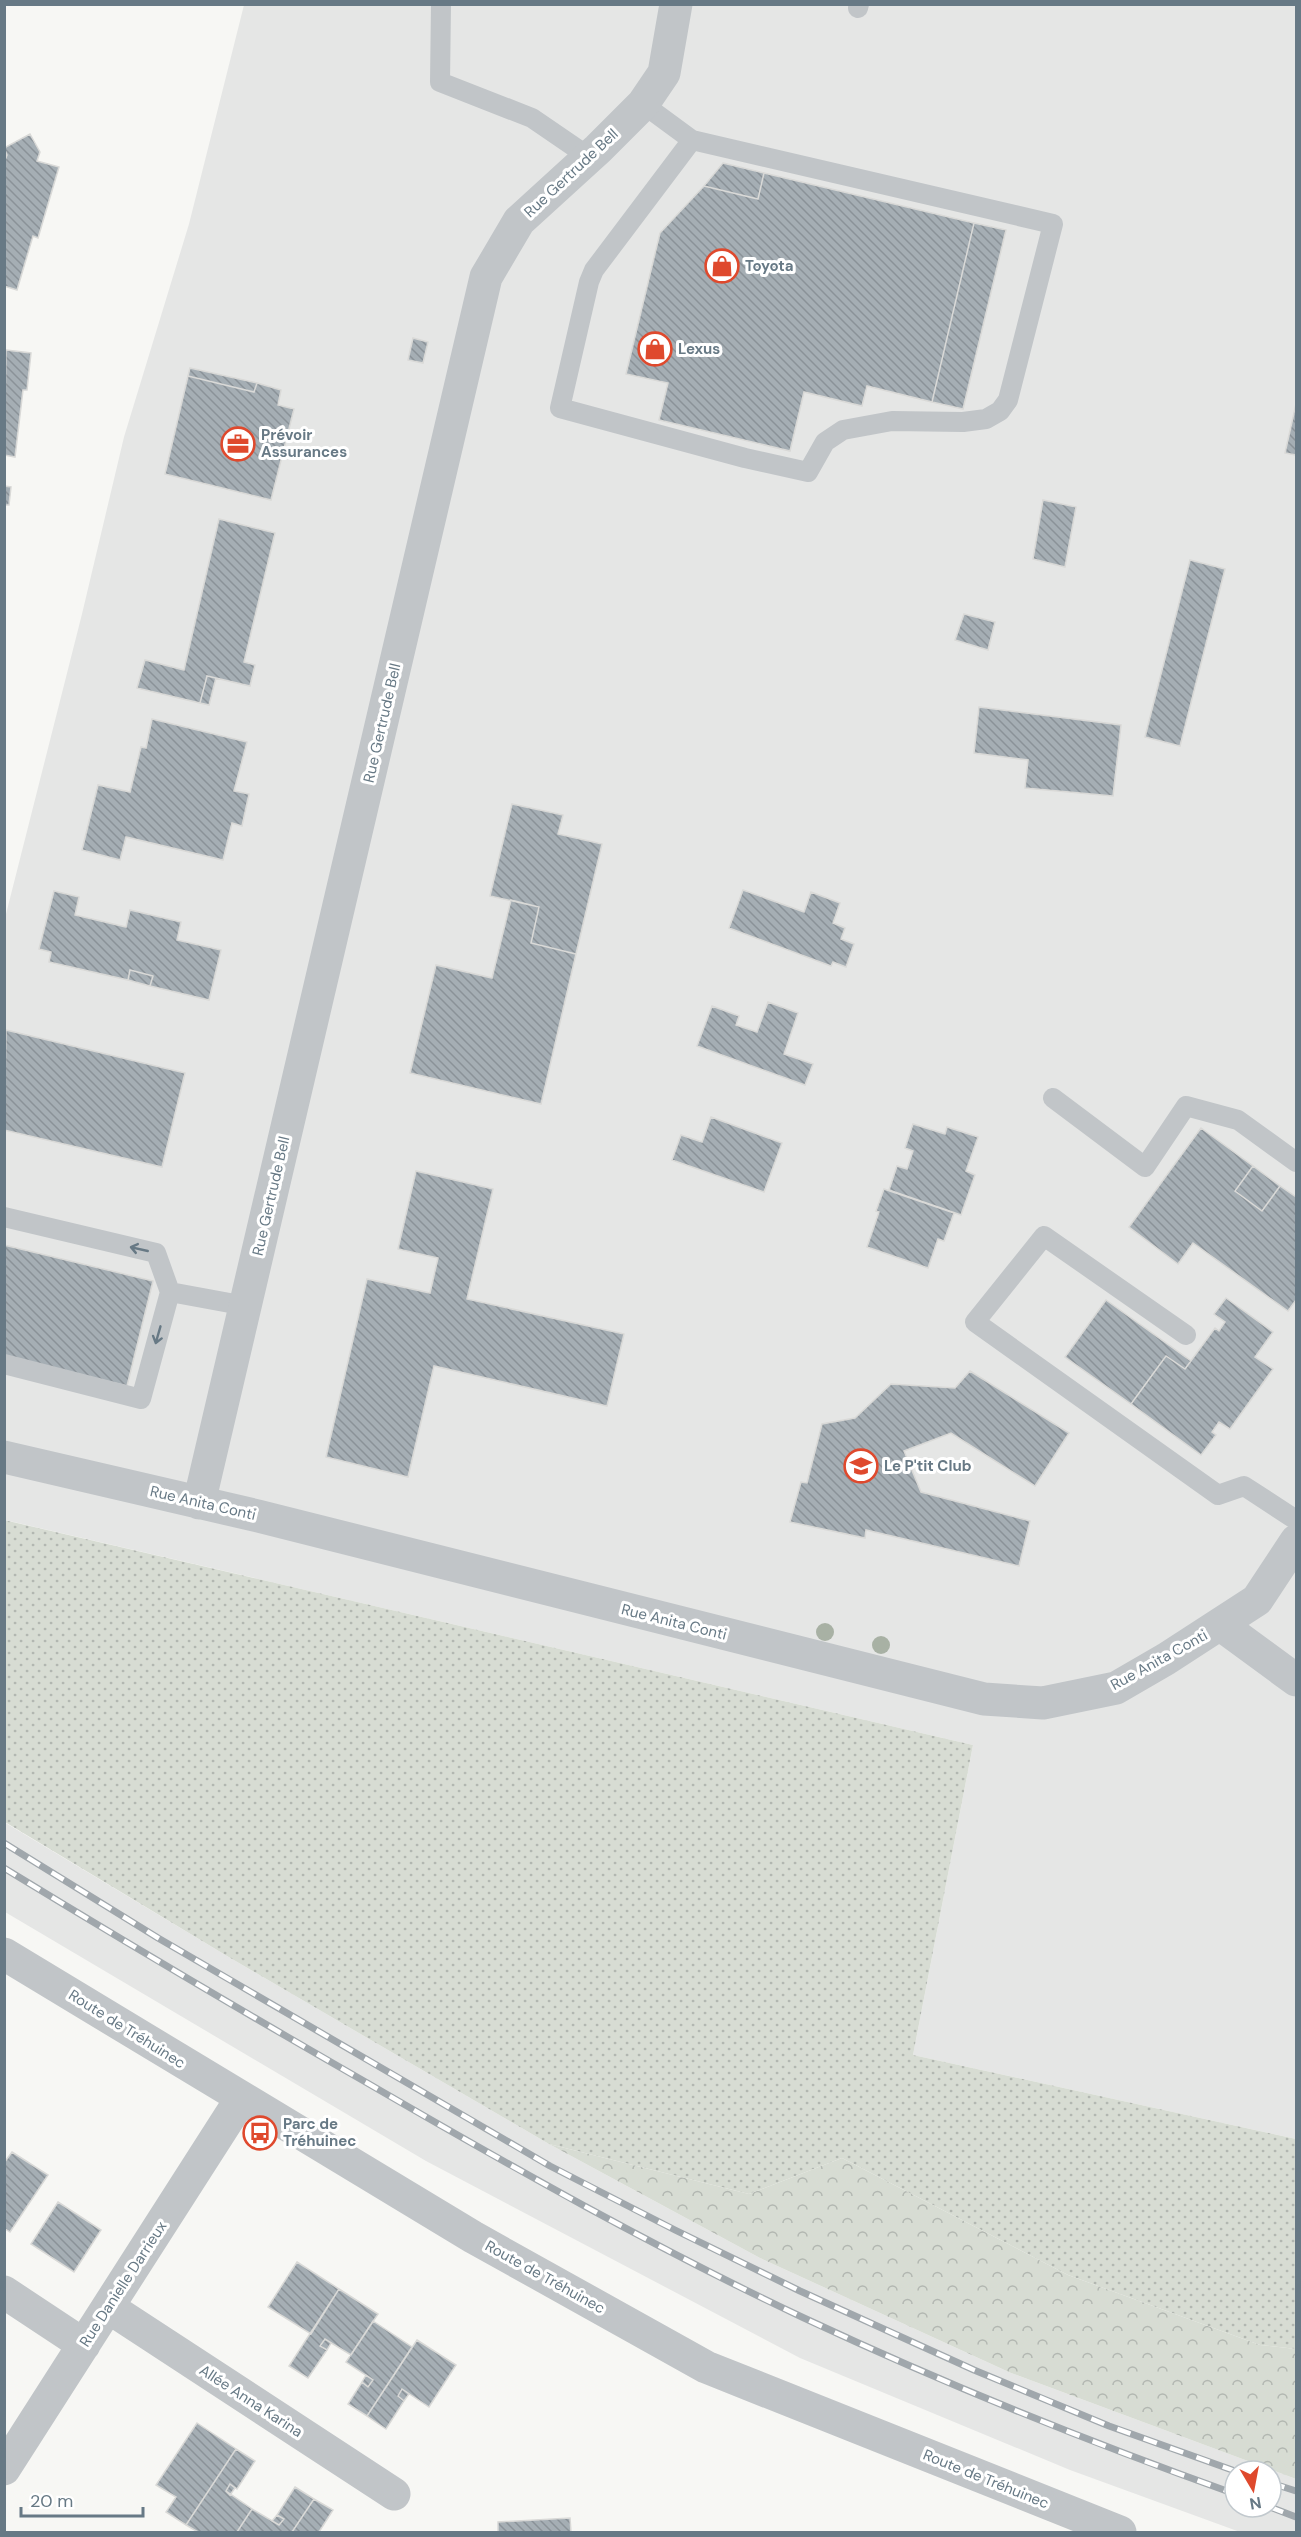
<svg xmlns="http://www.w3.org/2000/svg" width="1301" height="2537" font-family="'DM Sans',sans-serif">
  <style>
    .built { fill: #e5e6e5; fill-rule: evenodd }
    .green { fill: url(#green-dots) }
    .forest { fill: url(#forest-crowns) }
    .building { fill: url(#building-back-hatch); stroke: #d9d9d7; stroke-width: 1.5 }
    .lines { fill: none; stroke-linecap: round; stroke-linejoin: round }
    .lane { stroke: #c1c5c8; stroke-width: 20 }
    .street { stroke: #c1c5c8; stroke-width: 33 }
    .rail-casing { stroke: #a0a7ac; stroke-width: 7 }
    .rail { stroke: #fff; stroke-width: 4.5; stroke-dasharray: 14; stroke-linecap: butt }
    .tree { fill: #a8b1a4 }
    .oneway { stroke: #677985 }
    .labels { text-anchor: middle; stroke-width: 6; stroke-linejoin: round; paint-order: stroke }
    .street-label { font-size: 15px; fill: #677985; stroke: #fff }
    .poi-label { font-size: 15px; font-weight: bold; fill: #677985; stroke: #fff; text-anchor: start }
  </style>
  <defs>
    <pattern id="green-dots" width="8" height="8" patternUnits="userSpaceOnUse" patternTransform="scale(1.5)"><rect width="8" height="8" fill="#d7dcd3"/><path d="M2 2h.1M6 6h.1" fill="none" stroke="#b2b7b1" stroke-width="1.8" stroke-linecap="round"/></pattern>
    <pattern id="forest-crowns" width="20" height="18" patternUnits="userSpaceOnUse" patternTransform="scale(1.5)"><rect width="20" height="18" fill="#d7dcd3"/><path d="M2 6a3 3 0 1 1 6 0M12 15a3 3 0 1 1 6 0" fill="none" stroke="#b2b7b1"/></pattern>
    <pattern id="building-back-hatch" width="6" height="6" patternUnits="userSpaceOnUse" patternTransform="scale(1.5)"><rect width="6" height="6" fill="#a5aeb4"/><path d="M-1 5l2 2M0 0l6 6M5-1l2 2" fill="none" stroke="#8a9298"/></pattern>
  </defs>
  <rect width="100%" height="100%" fill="#f7f7f4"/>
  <!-- built -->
  <path class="built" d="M244,5H1296V2139L913,2055L973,1745L5,1520V918L82,614L124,437L189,224Z
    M4,1822L227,1956L549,2144L760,2258L1011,2373L1296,2479V2532H1240L1070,2470L800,2358L426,2161L5,1912ZM1235,2471H1271V2507H1235Z"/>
  <!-- green -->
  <path class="green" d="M4,1520L973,1745L913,2055L1296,2139V2349L1260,2345L1068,2275L842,2158L749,2194L549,2144L227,1956L5,1822Z"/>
  <!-- forest -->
  <path class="forest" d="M549,2144L749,2194L842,2158L1068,2275L1260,2345L1296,2349V2479L1011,2373L760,2258Z"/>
  <!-- building -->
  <path class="building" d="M30,134L40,152L37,161L59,167L38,238L33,236L17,290L4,286V163L7,155L4,148Z
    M723,163L764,173L758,199L704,186Z
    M764,173L974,223L932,402L867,386L862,406L804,392L790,451L659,420L668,383L626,374L660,233L704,186L758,199Z
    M974,223L1006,230L963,409L932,402Z
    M413,338L428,342L423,363L408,360Z
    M6,350L31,353L27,390H23L15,457L4,455Z
    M190,368L257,383L254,392L188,376Z
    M188,376L254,392L257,383L281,390L278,405L294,409L271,500L165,474Z
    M1296,404V455L1285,453Z
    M4,486L11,487L9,505H4Z
    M1043,500L1076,507L1065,567L1033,559Z
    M219,519L275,533L244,662L255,665L250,686L207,676L200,703L137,688L145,660L184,670Z
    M1190,560L1225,569L1180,746L1145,737Z
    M964,614L995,622L988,650L955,640Z
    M207,676L216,678L209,705L200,703Z
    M979,707L1121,725L1113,796L1025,788L1028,760L974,753Z
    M152,719L247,742L234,791L249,794L242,826L232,823L223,860L126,837L120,860L82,850L98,785L130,792L141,747L146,748Z
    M512,804L563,815L558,834L602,844L576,954L531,943L539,907L490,896Z
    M743,890L804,912L811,892L840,903L833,923L845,928L841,939L854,944L846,967L833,962L831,966L729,928Z
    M54,891L79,897L75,915L126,927L130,910L181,922L177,940L221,950L209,1000L150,986L153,976L130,970L128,980L49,962L51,952L39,949Z
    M511,900L539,907L531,943L576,954L541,1104L410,1073L436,965L492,978Z
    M130,970L153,976L150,986L128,980Z
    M768,1002L798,1013L784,1054L813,1064L805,1085L697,1046L712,1006L739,1016L736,1025L757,1032Z
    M6,1030L185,1073L162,1167L4,1130Z
    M711,1117L782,1143L764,1192L672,1160L681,1135L702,1142Z
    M913,1124L945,1134L947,1127L978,1137L966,1171L975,1175L961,1215L889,1190L897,1166L907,1169L913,1151L905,1148Z
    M1201,1128L1253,1166L1235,1191L1262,1211L1280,1186L1296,1197V1300L1288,1311L1193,1243L1178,1264L1129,1227Z
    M1253,1166L1280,1186L1262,1211L1235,1191Z
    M416,1171L493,1189L467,1299L624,1334L607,1406L434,1366L408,1477L326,1457L367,1279L430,1293L438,1258L398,1249Z
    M884,1189L954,1213L944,1241L938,1239L928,1268L867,1247L879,1212L876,1211Z
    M4,1245L153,1281L127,1386L4,1357Z
    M1226,1298L1273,1332L1255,1357L1273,1369L1230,1429L1219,1422L1212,1432L1216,1435L1201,1455L1131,1404L1166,1356L1185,1369L1215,1328L1219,1331L1225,1322L1214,1314Z
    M1106,1300L1191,1361L1185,1369L1166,1356L1131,1404L1065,1357Z
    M970,1371L1069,1433L1035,1486L951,1433L904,1451L921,1492L1030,1521L1019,1566L866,1530L865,1538L790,1522L801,1482L807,1483L822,1424L855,1418L891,1384L955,1388Z
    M12,2152L48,2175L10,2232L4,2228V2163Z
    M58,2202L101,2230L74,2272L31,2244Z
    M297,2262L339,2289L311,2334L268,2307Z
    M339,2289L378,2314L351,2355L325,2339L320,2346L327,2350L308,2378L289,2366Z
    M373,2321L412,2347L367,2416L348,2404L362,2382L368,2387L373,2380L346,2362Z
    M325,2339L331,2343L327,2350L320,2346Z
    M417,2340L456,2365L429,2407L402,2389L398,2396L404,2401L386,2429L367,2416Z
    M366,2375L373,2380L368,2387L362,2382Z
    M402,2389L409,2394L404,2401L398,2396Z
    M197,2423L236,2449L186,2525L166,2512L176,2497L156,2485Z
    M236,2449L255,2461L237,2489L230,2484L226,2491L252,2509L237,2532H198L186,2525Z
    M230,2484L235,2488L230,2495L226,2491Z
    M295,2487L314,2499L292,2532H237L252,2509L279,2525L284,2519L277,2515Z
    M314,2499L333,2510L319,2532H292Z
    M277,2515L284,2519L279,2525L272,2521Z
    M570,2518L571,2532H498V2522Z"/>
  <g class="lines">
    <!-- lane -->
    <path class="lane" d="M441,4L440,82L532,118L589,157
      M858,8L859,4
      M643,104L692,140L594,270L589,282L560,408L745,458L808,472L825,442L843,430L892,421L963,422L986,419L1000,411L1008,400L1053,224L692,140
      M1053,1098L1145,1167L1186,1106L1238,1120L1296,1162
      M4,1217L156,1253L170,1292
      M1186,1335L1044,1236L975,1322L1218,1495L1244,1486L1296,1520
      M4,1364L141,1399L170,1292L246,1306"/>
    <!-- street -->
    <path class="street" d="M4,1457L258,1516L984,1699L1043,1703L1116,1688L1166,1659L1257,1600L1296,1541
      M199,1503L486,277L519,221L598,149L643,104L664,73L676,4
      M1221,1625L1296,1680
      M4,1954L473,2237L706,2367L1120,2532
      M4,2292L84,2345
      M108,2307L394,2494
      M4,2469L241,2099"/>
    <defs>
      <path id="rail" d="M4,1843L158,1938L550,2166L675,2230L800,2291L974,2370L1109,2426L1235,2471
        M4,1868C125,1942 247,2014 369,2084C512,2167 655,2248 804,2318C945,2384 1089,2442 1235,2494
        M1271,2483L1296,2491
        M1270,2507L1296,2517"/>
    </defs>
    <!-- rail casing -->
    <use href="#rail" class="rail-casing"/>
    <!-- rail -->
    <use href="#rail" class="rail"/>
  </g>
  <!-- trees -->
  <g class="tree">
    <circle cx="825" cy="1632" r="9"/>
    <circle cx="881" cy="1645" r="9"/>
  </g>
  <!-- one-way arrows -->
  <defs><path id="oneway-shaft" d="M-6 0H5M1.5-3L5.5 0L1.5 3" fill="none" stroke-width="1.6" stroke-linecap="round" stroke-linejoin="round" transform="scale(1.5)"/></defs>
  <g class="oneway">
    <use href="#oneway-shaft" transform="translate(139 1249) rotate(-167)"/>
    <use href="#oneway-shaft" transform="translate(158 1335) rotate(106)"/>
  </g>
  <!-- icons -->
  <defs>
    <symbol id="shop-ring" viewBox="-11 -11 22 22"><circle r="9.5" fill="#fff" stroke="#df492d" stroke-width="1.5"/><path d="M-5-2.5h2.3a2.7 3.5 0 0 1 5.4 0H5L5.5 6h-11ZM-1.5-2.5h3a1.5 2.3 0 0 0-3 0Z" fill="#df492d"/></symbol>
    <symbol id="office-ring" viewBox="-11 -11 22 22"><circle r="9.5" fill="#fff" stroke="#df492d" stroke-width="1.5"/><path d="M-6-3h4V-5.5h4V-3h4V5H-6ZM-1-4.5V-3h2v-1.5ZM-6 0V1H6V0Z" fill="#df492d"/></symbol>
    <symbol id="school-ring" viewBox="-11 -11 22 22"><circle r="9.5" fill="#fff" stroke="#df492d" stroke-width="1.5"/><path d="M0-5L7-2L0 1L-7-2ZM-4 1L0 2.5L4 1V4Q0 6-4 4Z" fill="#df492d"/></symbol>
    <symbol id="bus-ring" viewBox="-11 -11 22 22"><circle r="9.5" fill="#fff" stroke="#df492d" stroke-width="1.5"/><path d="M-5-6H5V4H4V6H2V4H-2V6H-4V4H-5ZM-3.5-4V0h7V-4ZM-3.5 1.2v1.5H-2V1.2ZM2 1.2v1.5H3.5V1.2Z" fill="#df492d"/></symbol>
  </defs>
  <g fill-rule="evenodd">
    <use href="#shop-ring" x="703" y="247" width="38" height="38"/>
    <use href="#shop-ring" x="636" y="330" width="38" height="38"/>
    <use href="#office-ring" x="219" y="425" width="38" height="38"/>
    <use href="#school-ring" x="842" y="1447" width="38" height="38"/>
    <use href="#bus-ring" x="241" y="2114" width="38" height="38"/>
  </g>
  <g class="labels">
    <!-- street labels -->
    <g class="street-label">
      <text transform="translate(571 173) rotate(-43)" y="5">Rue Gertrude Bell</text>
      <text transform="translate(382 723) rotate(-77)" y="5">Rue Gertrude Bell</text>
      <text transform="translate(271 1196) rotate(-77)" y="5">Rue Gertrude Bell</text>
      <text transform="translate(203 1503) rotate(13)" y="5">Rue Anita Conti</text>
      <text transform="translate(674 1622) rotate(14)" y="5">Rue Anita Conti</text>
      <text transform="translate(1159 1660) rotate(-29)" y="5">Rue Anita Conti</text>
      <text transform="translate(127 2029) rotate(32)" y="5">Route de Tréhuinec</text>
      <text transform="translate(545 2277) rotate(29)" y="5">Route de Tréhuinec</text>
      <text transform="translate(123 2284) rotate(-57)" y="5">Rue Danielle Darrieux</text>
      <text transform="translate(251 2401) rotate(33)" y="5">Allée Anna Karina</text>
      <text transform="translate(986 2479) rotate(22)" y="5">Route de Tréhuinec</text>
    </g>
    <!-- poi labels -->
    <g class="poi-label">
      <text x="745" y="271">Toyota</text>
      <text x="678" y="354">Lexus</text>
      <text x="261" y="440">Prévoir<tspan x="261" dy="17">Assurances</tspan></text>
      <text x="884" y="1471">Le P'tit Club</text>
      <text x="283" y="2129">Parc de<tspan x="283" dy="17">Tréhuinec</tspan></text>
    </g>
  </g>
  <!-- border -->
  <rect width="1301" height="2537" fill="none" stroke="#677985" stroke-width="12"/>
  <!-- north arrow -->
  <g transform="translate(1253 2489) rotate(170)"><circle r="28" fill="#ffffff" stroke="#c2c9ce" stroke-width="1.5"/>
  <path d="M0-4.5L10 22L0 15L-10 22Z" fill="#df492d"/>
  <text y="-9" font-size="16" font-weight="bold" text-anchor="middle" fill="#677985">N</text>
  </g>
  <!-- scale -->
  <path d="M21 2507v9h122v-9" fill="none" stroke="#677985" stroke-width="3"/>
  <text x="30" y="2507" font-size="18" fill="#677985" stroke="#ffffff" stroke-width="4.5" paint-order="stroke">20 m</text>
</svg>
